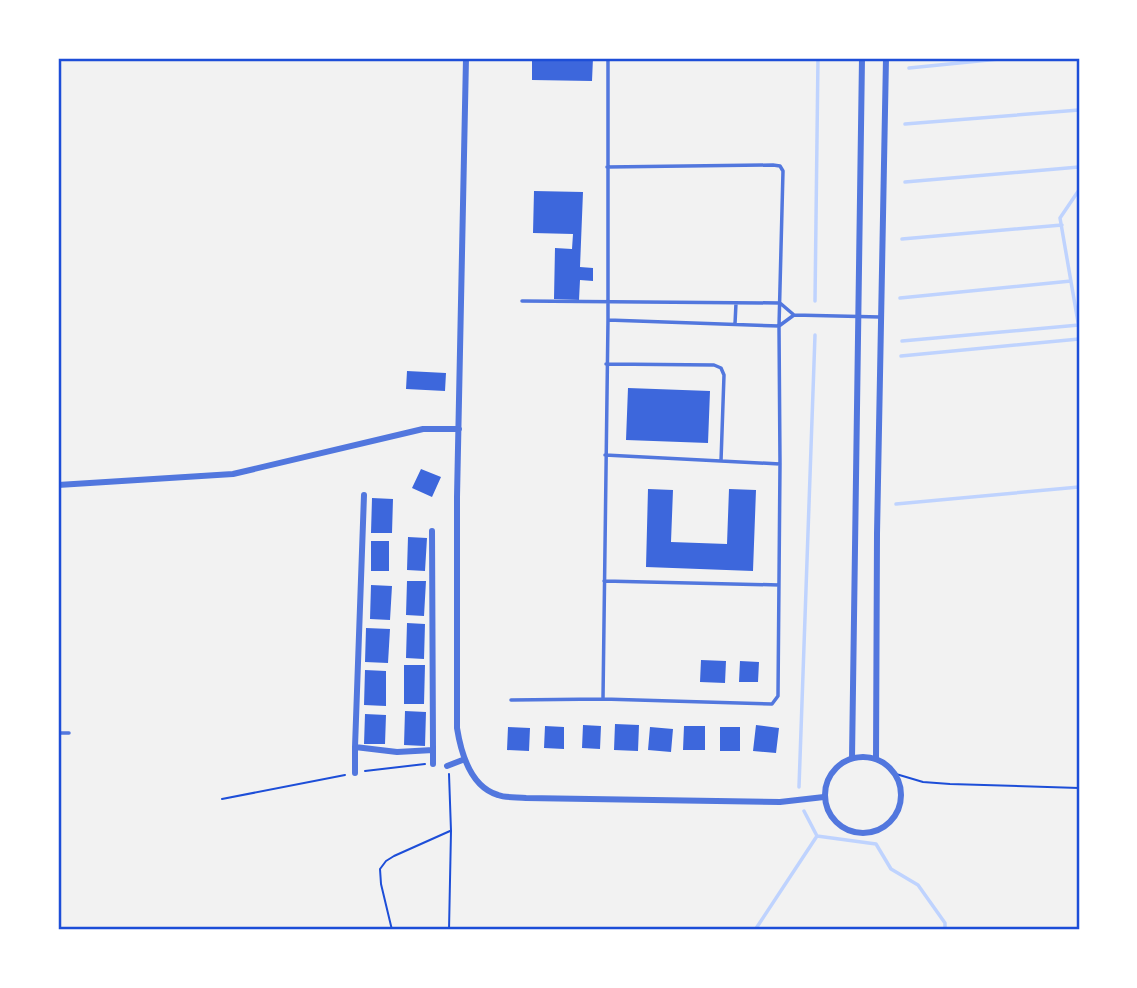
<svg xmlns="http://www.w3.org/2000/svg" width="1137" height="988" font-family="Cabin,sans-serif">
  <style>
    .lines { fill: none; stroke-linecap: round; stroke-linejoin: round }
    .stream { stroke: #bfd3fe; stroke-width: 3.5 }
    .building { fill: #3d67dc }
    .path { stroke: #1d4ed8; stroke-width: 2 }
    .service { stroke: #5277de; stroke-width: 3.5 }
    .minor { stroke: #5277de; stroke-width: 6 }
    .neatline { fill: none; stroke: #1d4ed8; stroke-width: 2.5 }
  </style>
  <rect width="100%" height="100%" fill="#f2f2f2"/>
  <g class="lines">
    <!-- stream -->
    <path class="stream" d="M909,68L1009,58
      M905,124L1079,110
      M905,182L1079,167
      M1079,190L1060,218L1079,328
      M902,239L1062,225
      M900,298L1071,281
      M815,301L818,58
      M902,341L1079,325
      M901,356L1079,339
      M896,504L1079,487
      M799,787L815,335
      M804,811L817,836
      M755,930L817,836L876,844L891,869L918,885L945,923V930"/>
  </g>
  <!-- building -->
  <path class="building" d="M532,58H593L592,81L532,80Z
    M534,191L583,192L580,267L593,268V281L580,280L579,300L554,299L555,248L572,249L573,234L533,233Z
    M407,371L446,373L445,391L406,389Z
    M628,388L710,391L708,443L626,440Z
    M421,469L441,477L432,497L412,488Z
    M648,489L673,490L671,542L727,544L729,489L756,490L753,571L646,567Z
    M372,498L393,499L392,533H371Z
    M408,537L427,538L425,571L407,570Z
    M371,541H389V571H371Z
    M407,581H426L424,616L406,615Z
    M371,585L392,586L390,620L370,619Z
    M407,623L425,624L424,659L406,658Z
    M366,628L390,629L388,663L365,662Z
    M701,660L726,661L725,683L700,682Z
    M740,661L759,662L758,682H739Z
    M404,665H425L424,704H404Z
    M365,670L386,671V706L364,705Z
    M405,711L426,712L425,746L404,745Z
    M365,714L386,715L385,744H364Z
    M615,724L639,725L638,751L614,750Z
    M583,725L601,726L600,749L582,748Z
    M756,725L779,728L776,753L753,751Z
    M545,726L564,727V749L544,748Z
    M684,726H705V750H683Z
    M508,727L530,728L529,751L507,750Z
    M650,727L673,729L671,752L648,750Z
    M720,727H740V751H720Z"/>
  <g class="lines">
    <!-- path -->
    <path class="path" d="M365,771L425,764
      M449,774L451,831L449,930
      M896,774L923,782L950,784L1079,788
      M222,799L345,775
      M392,930L381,884L380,869L386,861L394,856L450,831"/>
    <!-- service -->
    <path class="service" d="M522,301L780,303L794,315L880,317
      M608,320L779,326L794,315
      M735,324L736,303
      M606,364L714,365L721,368L724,375L721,461
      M605,455L780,464
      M604,581L779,585
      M603,699L608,320V58
      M511,700L603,699L772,704L778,696L780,464L779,326L783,171L780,166L773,165L607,167
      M58,733H69"/>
    <!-- minor -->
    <path class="minor" d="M466,58L457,497V728C461,753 471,787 498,795C506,798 517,797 526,798L780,802L824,797
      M58,485L233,474L423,429H459
      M432,531L433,750
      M355,747L397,752L433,750V764
      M825 795a38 38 0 1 1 76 0a38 38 0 1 1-76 0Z
      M852,758L862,58
      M876,759L877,534L886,58
      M447,766L465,759
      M355,773V747L364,495"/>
  </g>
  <!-- border -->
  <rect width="1137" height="988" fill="none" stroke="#ffffff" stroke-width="119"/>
  <rect x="60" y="60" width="1018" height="868" class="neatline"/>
</svg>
